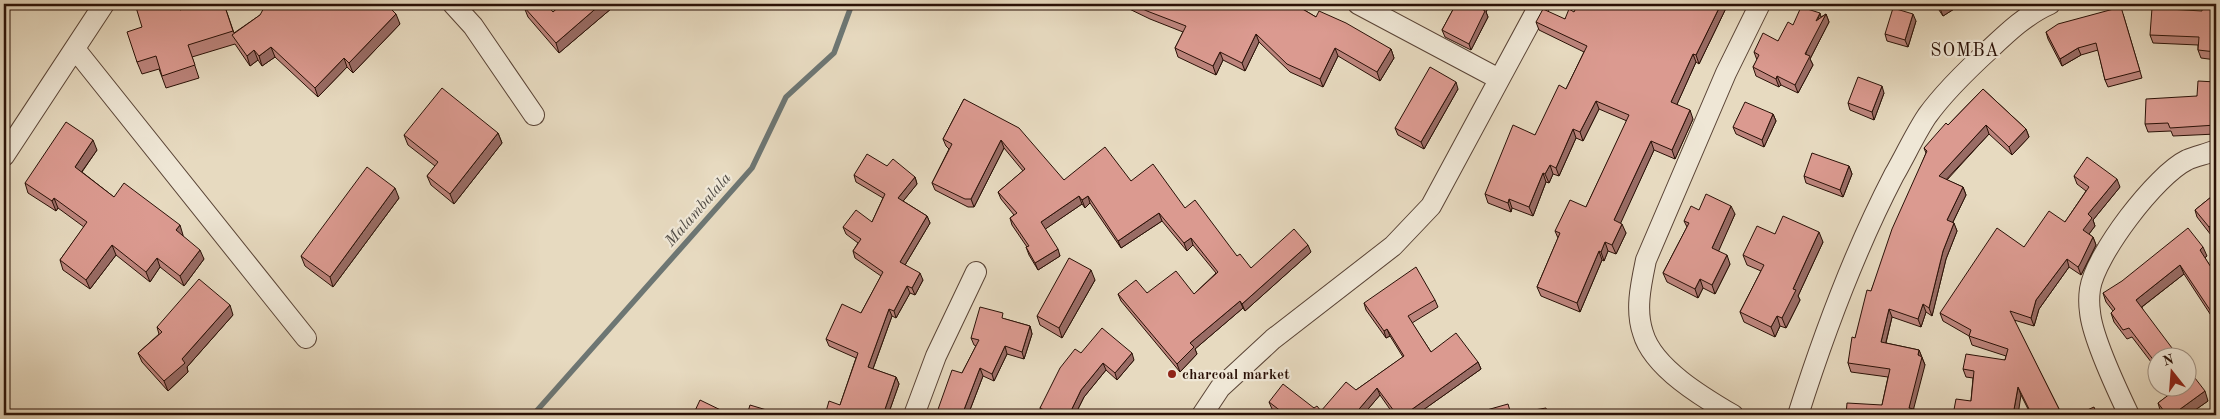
<svg xmlns="http://www.w3.org/2000/svg" width="2220" height="419" font-family="'Old Standard TT',serif">
  <style>
    .lines { fill: none; stroke-linecap: round; stroke-linejoin: round }
    .stream { stroke: #6d7673; stroke-width: 5.5 }
    .minor-casing { stroke: #594335; stroke-width: 22 }
    .minor { stroke: #efe7d6; stroke-width: 20 }
    .wall { fill: #bc847c; stroke: #2a1107 }
    .shaded-wall { fill: #996c65; stroke: #2a1107 }
    .building { fill: #db9a90; stroke: #2a1107 }
    .poi-dot { fill: #8f2418; stroke: #efe7d6; stroke-width: 2 }
    .labels { text-anchor: middle; stroke-width: 4.5; stroke-linejoin: round; paint-order: stroke }
    .poi-label { font-size: 15px; font-weight: bold; fill: #2a1107; stroke: #efe7d6; text-anchor: start }
    .water-label { font-size: 16px; font-style: italic; fill: #514c46; stroke: #efe7d6 }
    .quarter-label { font-size: 18px; letter-spacing: 1px; fill: #2a1107; stroke: #efe7d6 }
  </style>
  <rect width="100%" height="100%" fill="#e7dac0"/>
  <filter id="stains"><feTurbulence type="fractalNoise" baseFrequency=".004" numOctaves="4"/><feColorMatrix values="0 0 0 0 .2 0 0 0 0 .09 0 0 0 0 .02 0 0 0 .5 -.17"/></filter>
  <radialGradient id="worn" r=".72"><stop offset=".6" stop-color="#630" stop-opacity="0"/><stop offset="1" stop-color="#630" stop-opacity=".3"/></radialGradient>
  <g class="lines">
    <!-- stream -->
    <path class="stream" d="M533,415L752,168L786,97L834,53L852,4"/>
    <defs>
      <path id="minor" d="M453,4L473,26L534,115
        M1358,4L1499,79
        M75,49L306,338
        M4,156L104,4
        M914,415L936,356L976,272
        M1202,415L1220,388L1273,339L1393,246L1431,206L1540,4
        M1733,415C1704,398 1653,368 1643,333C1635,310 1641,284 1646,260L1726,73L1760,4
        M1798,415C1824,333 1854,252 1894,175C1905,156 1915,134 1927,116C1945,91 1967,70 1990,49C2008,32 2027,14 2050,4
        M2129,415C2118,392 2092,336 2090,312C2089,305 2089,296 2090,289C2095,255 2156,175 2187,160C2196,156 2207,154 2216,150"/>
    </defs>
    <!-- minor casing -->
    <use href="#minor" class="minor-casing"/>
    <!-- minor -->
    <use href="#minor" class="minor"/>
  </g>
  <!-- wall -->
  <path class="wall" d="M224,4L234,33L260,15L353,5L400,24L353,73L347,67L318,97L275,57L262,66L258,60L250,66L235,44L192,57L199,78L166,88L159,69L142,74L137,62L142,27L180,10Z
    M562,4H610L612,8L559,53L528,17L524,7L553,12Z
    M1119,4H1294L1316,17L1391,49L1394,58L1380,81L1338,56L1323,87L1290,72L1259,42L1245,71L1223,60L1216,75L1178,57L1175,48L1183,32L1150,19Z
    M1456,4H1490L1486,12L1488,17L1471,50L1445,37L1442,30Z
    M1728,4L1699,64L1696,62L1677,104L1693,119L1675,159L1654,150L1620,223L1626,233L1616,254L1608,251L1604,261L1602,260L1580,312L1541,296L1537,287L1558,238L1555,231L1586,207L1627,121L1599,109L1583,141L1576,138L1559,176L1553,174L1549,183L1546,182L1533,216L1512,208L1511,212L1488,203L1485,194L1535,135L1566,89L1584,52L1539,30L1536,22L1565,19L1574,12Z
    M1935,4H1962L1943,16Z
    M2216,5V60L2201,58L2198,50V45L2153,43L2150,35Z
    M1826,14L1829,22L1810,59L1813,65L1798,93L1781,85L1779,87L1756,76L1753,67L1757,60L1754,52L1778,41L1793,25L1821,17Z
    M2123,14L2142,78L2108,87L2105,80L2098,50L2081,55L2062,66L2048,39L2046,32Z
    M1916,21L1908,47L1887,41L1885,34Z
    M2216,82V134L2173,136L2171,131L2148,132L2145,124L2197,96Z
    M1458,89L1424,149L1398,135L1395,128Z
    M1983,89L2026,129L2029,137L2012,155L1989,134L1947,180L1963,187L1966,195L1953,222L1957,231L1946,259L1932,316L1926,312L1921,327L1892,317L1886,343L1919,350L1925,365L1882,405L1888,377L1851,372L1848,363L1855,338L1871,291L1926,153L1924,148L1948,125Z
    M1884,93L1874,120L1850,110L1848,103Z
    M964,99L1064,180L1131,181L1185,208L1237,256L1251,268L1311,252L1245,311L1243,308L1195,349L1197,354L1180,372L1121,301L1118,294L1147,293L1194,294L1216,273L1193,245L1187,251L1162,221L1121,248L1090,203L1085,208L1082,204L1045,229L1060,256L1038,270L1029,255L1026,247H1027L1012,225L1010,218L1014,215L1001,199L998,192L1023,171L1004,148L974,207H968L935,190L932,183L949,149L946,146L943,139Z
    M1773,114L1776,121L1764,147L1736,134L1733,127Z
    M498,133L502,143L454,204L431,185L427,176L435,166L408,145L404,135Z
    M97,150L82,172L114,197L183,235V236L204,259L184,286L160,267L150,282L116,255L90,289L63,270L60,260L84,227L58,208L56,211L28,193L25,183Z
    M887,166L915,177L917,184L903,201L927,216L930,223L905,265L923,280L915,295L910,293L896,318L892,316L873,369L896,377L899,384L888,415H825L840,405L856,358L829,346L826,339L861,313L881,276L855,258L853,251L858,243L846,234L843,227L872,222L883,198L856,182L854,175Z
    M1849,166L1852,174L1843,197L1806,183L1804,176Z
    M2074,176L2120,187L2093,220L2095,226L2089,234L2093,237L2096,245L2081,275L2069,267L2039,309L2034,326L2014,320L2062,415H2031L2021,395L1971,401L1973,378L1966,377L1963,369L2005,360L2006,356L1972,345L1969,336L1943,321L1940,313L2024,247L2065,222L2086,191L2077,184Z
    M2216,193V231L2211,235L2197,217L2195,210Z
    M399,198L333,287L305,266L301,256Z
    M1699,210L1735,214L1718,251L1730,264L1715,294L1703,288L1698,298L1667,282L1663,273L1687,227L1684,221Z
    M1775,234L1823,242L1798,296L1800,300L1786,328L1780,326L1775,337L1744,322L1740,312L1761,271L1747,265L1743,255Z
    M2207,256L2205,258L2216,275V323L2184,274L2142,307L2158,356V371L2132,337L2127,339L2114,322L2111,313L2113,311L2106,302L2103,293Z
    M1095,280L1062,338L1040,325L1037,316Z
    M1435,300L1438,307L1412,323L1431,352L1478,362L1481,369L1416,415H1394L1380,395L1363,415H1280L1272,409L1269,402L1314,408L1321,411L1356,390L1403,357L1390,336L1386,338L1366,310L1364,303Z
    M233,315L187,367L188,372L168,391L142,362L138,353L159,334L157,327Z
    M1005,319L1030,326L1032,334L1024,359L1007,354L994,381L983,376L968,415H936L962,373L976,346L974,345L971,338Z
    M1081,353L1134,360L1117,380L1106,370L1084,397L1075,415H1042L1040,408Z
    M2169,386H2188L2208,401L2188,415H2163L2161,413L2158,403L2173,392Z"/>
  <!-- shaded-wall -->
  <path class="shaded-wall" d="M601,4H610L612,8L559,53L556,43Z
    M1485,4H1490L1486,12L1488,17L1471,50L1469,44Z
    M1721,4H1728L1699,64L1696,55Z
    M1943,4H1962L1943,16L1939,6Z
    M1820,13L1822,21L1826,14L1829,22L1810,59L1813,65L1798,93L1795,85Z
    M396,14L400,24L353,73L349,63Z
    M1913,14L1916,21L1908,47L1905,40Z
    M1256,34L1259,42L1245,71L1242,63Z
    M271,47L275,57L262,66L259,56Z
    M1335,48L1338,56L1323,87L1320,79Z
    M2078,48L2081,55L2062,66L2060,59Z
    M1391,49L1394,58L1380,81L1377,72Z
    M254,50L258,60L250,66L247,56Z
    M1220,52L1223,60L1216,75L1213,66Z
    M1693,54L1696,62L1674,111L1671,102Z
    M344,58L347,67L318,97L315,88Z
    M1777,76L1781,85L1779,87L1776,79Z
    M1456,82L1458,89L1424,149L1421,142Z
    M1882,86L1884,93L1874,120L1872,112Z
    M1596,101L1599,109L1583,141L1580,132Z
    M1690,110L1693,119L1675,159L1672,150Z
    M1773,114L1776,121L1764,147L1762,140Z
    M1986,125L1989,134L1942,184L1939,176Z
    M1573,129L1576,138L1559,176L1556,168Z
    M2026,129L2029,137L2012,155L2009,147Z
    M498,133L502,143L454,204L450,194Z
    M93,140L97,150L78,177L75,167Z
    M1001,140L1004,148L974,207L971,199Z
    M1651,141L1654,150L1618,229L1614,220Z
    M1550,165L1553,174L1549,183L1545,174Z
    M1849,166L1852,174L1843,197L1840,190Z
    M1543,173L1546,182L1533,216L1529,207Z
    M915,177L917,184L900,205L898,198Z
    M2117,179L2120,187L2093,220L2095,226L2086,238L2083,230L2088,214Z
    M1963,187L1966,195L1950,228L1947,220Z
    M395,188L399,198L333,287L330,277Z
    M1079,196L1082,204L1044,230L1041,222Z
    M1088,196L1090,203L1085,208L1082,200Z
    M54,198L58,208L56,211L52,201Z
    M1509,199L1512,208L1511,212L1508,203Z
    M1731,206L1735,214L1716,257L1712,248Z
    M1159,213L1162,221L1121,248L1118,241Z
    M927,216L930,223L902,270L900,262Z
    M2216,221V231L2211,235L2209,227Z
    M1954,223L1957,231L1946,259L1932,316L1929,308L1943,251Z
    M1622,224L1626,233L1616,254L1612,245Z
    M180,225L183,235L179,240L176,230Z
    M1819,232L1823,242L1798,296L1800,300L1786,328L1782,318L1793,289Z
    M2093,237L2096,245L2081,275L2078,267Z
    M1191,238L1193,245L1187,251L1184,243Z
    M1605,242L1608,251L1604,261L1601,252Z
    M112,245L116,255L90,289L86,280Z
    M1308,245L1311,252L1245,311L1242,304Z
    M2203,247L2207,256L2203,259L2200,250Z
    M1058,249L1060,256L1038,270L1035,263Z
    M200,250L204,259L184,286L180,276Z
    M1599,251L1602,260L1580,312L1577,303Z
    M1727,255L1730,264L1715,294L1712,285Z
    M157,258L160,267L150,282L146,272Z
    M2067,259L2069,267L2039,309L2034,326L2031,318L2036,300Z
    M2180,265L2184,274L2139,309L2136,300Z
    M1091,270L1095,280L1062,338L1059,328Z
    M920,273L923,280L915,295L912,288Z
    M1700,279L1703,288L1698,298L1695,289Z
    M907,286L910,293L896,318L894,311Z
    M1240,301L1243,308L1195,349L1197,354L1180,372L1177,364L1190,343Z
    M1923,304L1926,312L1921,327L1918,319Z
    M230,305L233,315L187,367L188,372L168,391L164,381L182,359Z
    M889,309L892,316L871,374L868,367Z
    M1889,309L1892,317L1884,350L1881,342Z
    M1777,316L1780,326L1775,337L1771,327Z
    M1030,326L1032,334L1024,359L1022,352Z
    M1387,329L1390,336L1386,338L1384,331Z
    M1005,346L1007,354L994,381L992,374Z
    M1919,350L1925,365L1912,415L1909,408Z
    M1132,353L1134,360L1117,380L1115,373Z
    M1478,362L1481,369L1416,415H1404Z
    M1103,363L1106,370L1084,397L1075,415H1069L1081,390Z
    M980,368L983,376L968,415H962Z
    M896,377L899,384L888,415H883Z
    M2018,387L2021,395L2018,415H2013Z
    M1377,388L1380,395L1363,415H1354Z
    M2205,391L2208,401L2188,415H2172Z"/>
  <!-- building -->
  <path class="building" d="M135,4H178L180,10L199,4H224L233,31L188,45L195,65L162,76L156,56L137,62L127,32L142,27Z
    M266,4H352L353,5L354,4H386L396,14L349,63L344,58L315,88L271,47L259,56L254,50L247,56L232,35L260,15Z
    M527,4H546L553,12L562,4H601L556,43L524,7Z
    M1133,4H1294L1316,17L1319,11L1346,23L1391,49L1377,72L1335,48L1320,79L1287,64L1256,34L1242,63L1220,52L1213,66L1175,48L1186,26L1147,11Z
    M1456,4H1485L1482,9L1485,11L1469,44L1442,30Z
    M1578,4H1721L1696,55L1693,54L1671,102L1690,110L1672,150L1651,141L1614,220L1622,224L1612,245L1605,242L1601,252L1599,251L1577,303L1537,287L1560,233L1555,231L1570,200L1586,207L1629,115L1596,101L1580,132L1573,129L1556,168L1550,165L1545,174L1543,173L1529,207L1509,199L1508,203L1485,194L1513,125L1535,135L1559,85L1566,89L1587,46L1536,22L1543,9L1565,19L1569,9L1574,12Z
    M2202,4L2216,5V52L2198,50L2199,37L2150,35L2152,8L2202,11Z
    M1801,7L1820,13L1816,21L1826,14L1805,54L1810,56L1795,85L1777,76L1776,79L1753,67L1759,55L1754,52L1763,33L1778,41L1788,22L1793,25Z
    M2121,7L2140,71L2105,80L2096,43L2078,48L2060,59L2046,32L2058,24Z
    M1893,8L1913,14L1905,40L1885,34Z
    M1430,67L1456,82L1421,142L1395,128Z
    M1858,77L1882,86L1872,112L1848,103Z
    M2198,81L2216,82V125L2170,128L2168,123L2145,124L2146,99L2197,96Z
    M442,88L498,133L450,194L427,176L438,162L404,135Z
    M1983,89L2026,129L2009,147L1986,125L1939,176L1963,187L1947,220L1954,223L1943,251L1929,308L1923,304L1918,319L1889,309L1881,342L1919,350L1918,355L1922,357L1909,408L1940,415H1846L1847,403L1882,405L1890,369L1848,363L1852,337L1855,338L1867,290L1871,291L1892,229L1927,151L1924,148L1946,123L1948,125Z
    M964,99L1019,128L1064,180L1105,147L1131,181L1153,164L1185,208L1195,200L1237,256L1240,254L1251,268L1294,229L1308,245L1242,304L1240,301L1190,343L1194,347L1177,364L1118,294L1136,280L1147,293L1176,271L1194,294L1218,272L1191,238L1184,243L1159,213L1118,241L1088,196L1082,200L1079,196L1041,222L1058,249L1035,263L1026,247L1029,246L1010,218L1017,213L998,192L1025,169L1001,140L971,199H965L932,183L952,144L943,139Z
    M1745,102L1773,114L1762,140L1733,127Z
    M66,122L93,140L75,167L114,197L124,183L180,225L176,230L200,250L180,276L157,258L146,272L112,245L86,280L60,260L87,222L54,198L52,201L25,183Z
    M1812,153L1849,166L1840,190L1804,176Z
    M867,154L887,166L893,159L915,177L898,198L927,216L900,262L920,273L912,288L907,286L894,311L889,309L868,367L896,377L883,415H825L829,401L840,405L858,353L826,339L842,304L861,313L883,272L853,251L861,239L843,227L856,210L872,222L885,194L854,175Z
    M2087,157L2117,179L2088,214L2092,218L2083,230L2093,237L2080,264L2078,267L2067,259L2036,300L2031,318L2010,311L2062,415H2032L2018,387L2013,415H1953L1956,399L1971,401L1974,371L1963,369L1966,354L2005,360L2008,349L1969,336L1971,330L1940,313L1997,228L2024,247L2049,211L2065,222L2089,187L2074,176Z
    M367,167L395,188L330,277L301,256Z
    M2216,193V221L2209,227L2195,210Z
    M1706,194L1731,206L1712,248L1727,255L1712,285L1700,279L1695,289L1663,273L1689,223L1684,221L1691,206L1699,210Z
    M1783,216L1819,232L1793,289L1796,290L1782,318L1777,316L1771,327L1740,312L1764,265L1743,255L1757,226L1775,234Z
    M2188,228L2203,247L2200,250L2216,275V319L2180,265L2136,300L2178,356H2158V366L2129,328L2123,330L2111,313L2115,309L2103,293L2122,281Z
    M1069,258L1091,270L1059,328L1037,316Z
    M1416,267L1435,300L1408,316L1431,352L1456,333L1478,362L1404,415H1397L1377,388L1354,415H1286L1269,402L1283,384L1314,408L1317,406L1321,411L1346,382L1356,390L1404,356L1387,329L1384,331L1364,303Z
    M199,279L230,305L182,359L185,363L164,381L138,353L162,332L157,327Z
    M980,307L1003,313L1002,318L1030,326L1022,352L1005,346L992,374L980,368L962,415H936L952,370L962,373L979,340L971,338Z
    M1102,328L1132,353L1115,373L1103,363L1081,390L1069,415H1054L1040,408L1060,368L1075,349L1081,353Z
    M2188,369L2205,391L2172,415H2167L2158,403L2175,390L2173,386H2188Z
    M700,400L731,415H693Z
    M1508,404L1511,414L1546,408L1548,415H1469Z
    M750,405L783,415H747Z
    M2094,407L2097,415H2076Z"/>
  <!-- markers -->
  <circle class="poi-dot" cx="1172" cy="374" r="5"/>
  <g class="labels">
    <!-- poi labels -->
    <g class="poi-label">
      <text x="1182" y="379">charcoal market</text>
    </g>
    <!-- water labels -->
    <g class="water-label">
      <text transform="translate(697 209) rotate(-49)" y="6">Malambalala</text>
    </g>
    <!-- quarter labels -->
    <g class="quarter-label">
      <text x="1965" y="56">SOMBA</text>
    </g>
  </g>
  <!-- margin -->
  <rect width="2220" height="419" fill="none" stroke="#e7dac0" stroke-width="20"/>
  <rect x="5" y="5" width="2210" height="409" fill="none" stroke="#2a1107" stroke-width="2.5"/>
  <rect x="10" y="10" width="2200" height="399" fill="none" stroke="#2a1107"/>
  <!-- north arrow -->
  <g transform="translate(2172 372) rotate(343)"><circle r="24" fill="#efe7d6" stroke="#a09183"/>
  <path d="M0-4L9 19L0 12L-9 19Z" fill="#8f2418"/>
  <text y="-8" font-size="14" font-weight="bold" text-anchor="middle" fill="#2a1107">N</text>
  </g>
  <rect width="100%" height="100%" filter="url(#stains)"/>
  <rect width="100%" height="100%" fill="url(#worn)"/>
</svg>
